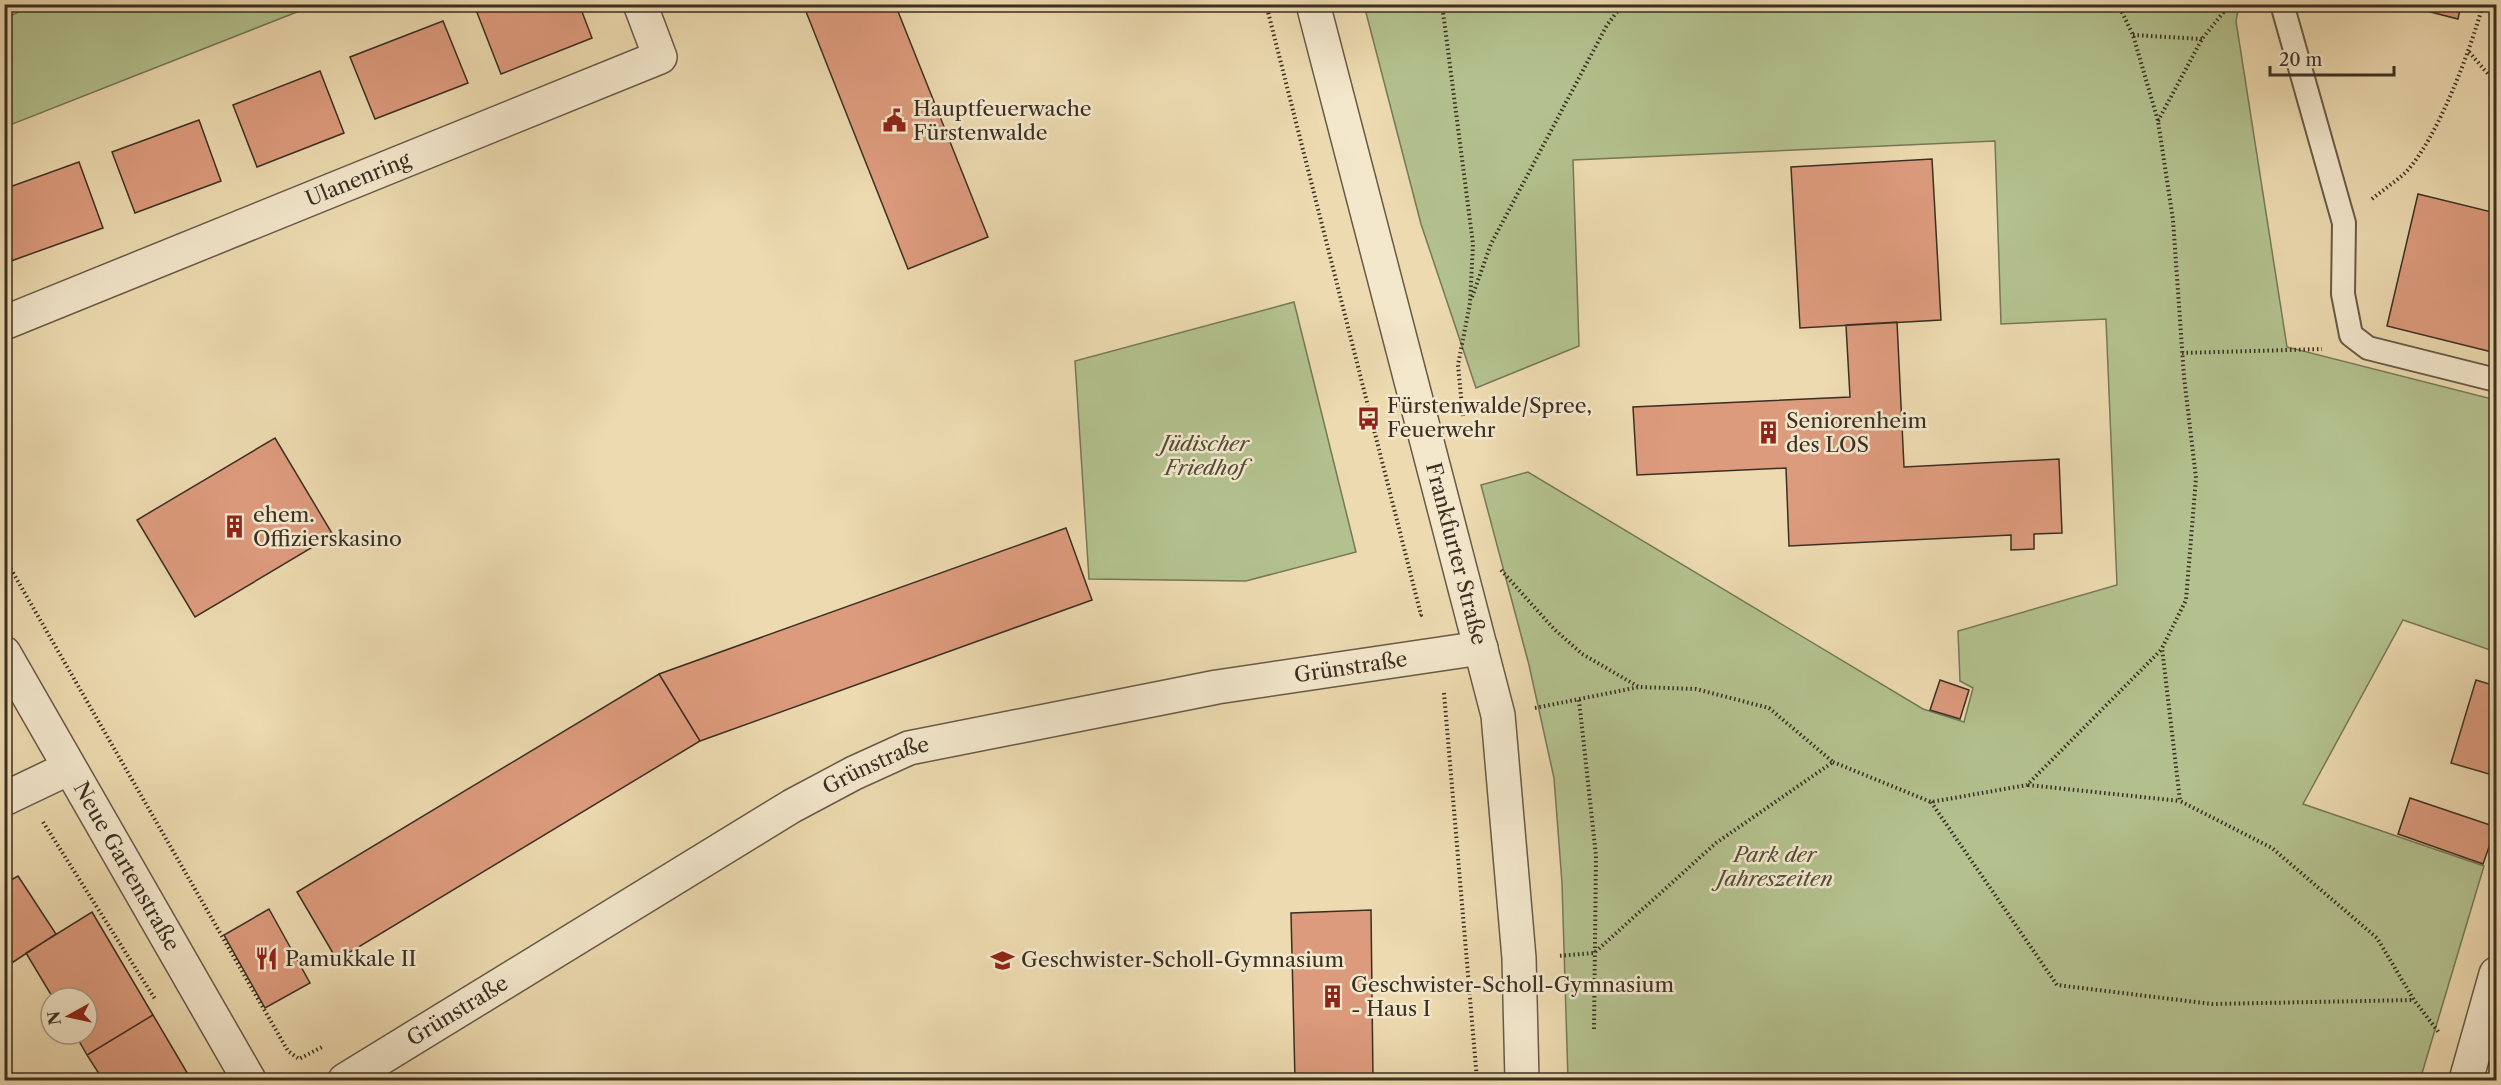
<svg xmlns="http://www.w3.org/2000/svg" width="2501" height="1085" font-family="'Libre Caslon Text',serif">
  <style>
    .green { fill: #b3c18e; stroke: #767858; stroke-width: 1.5 }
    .building { fill: #dd9b7d; stroke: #3a2f23; stroke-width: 1.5 }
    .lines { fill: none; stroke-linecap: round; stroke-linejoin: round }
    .service-casing { stroke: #675a46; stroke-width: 26 }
    .minor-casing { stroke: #675a46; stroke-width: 36 }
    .path { stroke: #3a2f23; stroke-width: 4; stroke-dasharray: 1.5 3; stroke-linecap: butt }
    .service { stroke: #f3e7cc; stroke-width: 22 }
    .minor { stroke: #f3e7cc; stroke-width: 33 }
    .labels { text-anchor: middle; stroke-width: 5; stroke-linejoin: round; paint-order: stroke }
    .poi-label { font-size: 21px; fill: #3a2f23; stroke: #f3e7cc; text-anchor: start }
    .street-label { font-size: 21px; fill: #3a2f23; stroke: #f3e7cc }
    .park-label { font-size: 21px; font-style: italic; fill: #524c38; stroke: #f3e7cc }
  </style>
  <rect width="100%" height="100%" fill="#eddab0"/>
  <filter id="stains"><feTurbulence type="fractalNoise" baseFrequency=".00333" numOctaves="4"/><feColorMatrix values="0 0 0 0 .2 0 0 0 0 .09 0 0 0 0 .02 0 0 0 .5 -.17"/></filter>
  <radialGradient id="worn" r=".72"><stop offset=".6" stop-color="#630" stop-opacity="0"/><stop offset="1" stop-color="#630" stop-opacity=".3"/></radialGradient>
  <!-- green -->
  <path class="green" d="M37,4H300L302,10L5,127V18Z
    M1364,5H2239L2236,21L2287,347L2496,400V652L2403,620L2303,804L2484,866L2420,1080H1568L1562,883L1554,778L1529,665L1481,485L1528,472L1923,709L1964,722L1973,688L1960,681L1958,631L2117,585L2106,319L2001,324L1995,141L1573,160L1579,346L1476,388L1421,224Z
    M1294,302L1356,552L1246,581L1089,579L1075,361Z"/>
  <!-- building -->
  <path class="building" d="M490,4H579L592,38L501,74L476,10Z
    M803,4H895L988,237L908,269Z
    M2399,4H2461L2458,19Z
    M443,21L468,83L375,119L350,57Z
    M320,71L344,133L257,167L233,105Z
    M199,120L221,181L135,213L112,152Z
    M1932,159L1941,320L1800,328L1791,167Z
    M79,162L103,228L11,261L4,243V189Z
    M2418,194L2496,213V353L2387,326Z
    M1897,322L1904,467L2059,459L2062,533L2034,534V549L2011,550V535L1789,546L1786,468L1637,475L1633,407L1850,397L1846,325Z
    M275,438L333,535L195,617L137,520Z
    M1066,528L1092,600L700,741L659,674Z
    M659,674L700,741L337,960L297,892Z
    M1940,680L1969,690L1960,719L1930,710Z
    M2476,680L2496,686V776L2451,763Z
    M2410,798L2496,827L2483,864L2398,834Z
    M18,876L56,934L4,968V884Z
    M269,909L310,983L265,1008L224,935Z
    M1371,910L1373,1080H1295L1291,913Z
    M92,912L153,1015L87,1055L75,1034H87V998H53L26,953Z
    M153,1015L189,1076L180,1080H103L87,1055Z"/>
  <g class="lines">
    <defs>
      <path id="service" d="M2282,4L2344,223L2343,294L2351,335L2368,348L2496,380"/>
      <g id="minor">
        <path id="s1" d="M1313,4L1498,715L1519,958L1522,1080"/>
        <path id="s2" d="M4,323L660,57L640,4"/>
        <path id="s3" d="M4,653L249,1080"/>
        <path d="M4,799L69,768"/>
        <path id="s4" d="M345,1080L792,806L854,773L909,748L1217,687L1481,648"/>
        <path d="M2466,1080L2496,974"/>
      </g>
    </defs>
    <!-- service casing -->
    <use href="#service" class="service-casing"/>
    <!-- minor casing -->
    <use href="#minor" class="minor-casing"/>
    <!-- path -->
    <path class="path" d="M1266,4L1421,615L1419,616
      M1442,4L1473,244L1470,303L1458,365L1463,417
      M2118,4L2133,35L2158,121L2173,220L2184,377L2196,478L2186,600L2162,648L2180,801L2272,848L2377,938L2414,1000L2440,1034
      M1355,11L1368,4
      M2133,35L2202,39
      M2469,52L2496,83
      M2158,121L2202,39L2230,4
      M2372,199C2383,190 2395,182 2405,173C2437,140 2471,49 2483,4
      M1472,297L1491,244L1607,25L1623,4
      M2182,353L2322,349
      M4,557L288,1051L299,1059L324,1046
      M1501,570L1554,629L1582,654L1639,687
      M1444,693L1477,1080
      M1579,700L1596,856L1594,1030
      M1535,708L1639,687L1696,689L1769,708L1833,762L1716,843L1594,953L1557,956
      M1833,762L1931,802L2027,785L2162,649
      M2028,785L2180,801
      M1931,802L2057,985L2212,1004L2414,1000
      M43,822L155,999"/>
    <!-- service -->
    <use href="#service" class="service"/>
    <!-- minor -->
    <use href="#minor" class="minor"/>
  </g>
  <!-- icons -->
  <defs>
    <symbol id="civic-bare" viewBox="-9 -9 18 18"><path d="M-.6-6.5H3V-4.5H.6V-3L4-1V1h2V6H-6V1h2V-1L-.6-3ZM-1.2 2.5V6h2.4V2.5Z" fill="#8f2418" stroke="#f3e7cc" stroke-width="2.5" paint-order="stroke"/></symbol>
    <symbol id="bus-bare" viewBox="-9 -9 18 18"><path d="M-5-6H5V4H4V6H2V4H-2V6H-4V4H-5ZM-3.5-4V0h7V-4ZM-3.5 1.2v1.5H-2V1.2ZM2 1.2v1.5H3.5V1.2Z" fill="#8f2418" stroke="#f3e7cc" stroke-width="2.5" paint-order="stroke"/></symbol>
    <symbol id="building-bare" viewBox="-9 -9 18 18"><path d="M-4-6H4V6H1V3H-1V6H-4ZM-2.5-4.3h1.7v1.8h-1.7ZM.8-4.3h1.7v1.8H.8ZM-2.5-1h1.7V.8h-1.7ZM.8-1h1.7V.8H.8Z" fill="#8f2418" stroke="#f3e7cc" stroke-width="2.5" paint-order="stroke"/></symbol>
    <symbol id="restaurant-bare" viewBox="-9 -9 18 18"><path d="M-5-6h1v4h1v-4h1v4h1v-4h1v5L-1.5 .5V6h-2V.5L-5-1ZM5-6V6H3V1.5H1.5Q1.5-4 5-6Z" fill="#8f2418" stroke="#f3e7cc" stroke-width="2.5" paint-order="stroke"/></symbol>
    <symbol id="school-bare" viewBox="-9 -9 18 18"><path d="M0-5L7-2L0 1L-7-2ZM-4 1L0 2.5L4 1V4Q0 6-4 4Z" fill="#8f2418" stroke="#f3e7cc" stroke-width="2.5" paint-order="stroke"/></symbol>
  </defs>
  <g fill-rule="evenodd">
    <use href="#civic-bare" x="878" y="104" width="33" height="33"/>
    <use href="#bus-bare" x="1352" y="402" width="33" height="33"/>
    <use href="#building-bare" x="1752" y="416" width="33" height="33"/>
    <use href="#building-bare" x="218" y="510" width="33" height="33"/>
    <use href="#restaurant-bare" x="250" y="942" width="33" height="33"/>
    <use href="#school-bare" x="986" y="944" width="33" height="33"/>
    <use href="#building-bare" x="1316" y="980" width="33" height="33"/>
  </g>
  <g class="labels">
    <!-- poi labels -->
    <g class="poi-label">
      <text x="913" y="116">Hauptfeuerwache<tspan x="913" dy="24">Fürstenwalde</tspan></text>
      <text x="1387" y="413">Fürstenwalde/Spree,<tspan x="1387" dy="24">Feuerwehr</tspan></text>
      <text x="1786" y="428">Seniorenheim<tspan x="1786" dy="24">des LOS</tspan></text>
      <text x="253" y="522">ehem.<tspan x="253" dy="24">Offizierskasino</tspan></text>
      <text x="285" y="966">Pamukkale II</text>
      <text x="1021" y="967">Geschwister-Scholl-Gymnasium</text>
      <text x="1351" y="992">Geschwister-Scholl-Gymnasium<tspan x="1351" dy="24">- Haus I</tspan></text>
    </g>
    <!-- street labels -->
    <g class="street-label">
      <text dy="7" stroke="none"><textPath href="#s2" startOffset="382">Ulanenring</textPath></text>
      <text dy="7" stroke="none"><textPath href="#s1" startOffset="568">Frankfurter Straße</textPath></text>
      <text dy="7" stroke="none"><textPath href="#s4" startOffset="1104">Grünstraße</textPath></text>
      <text dy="7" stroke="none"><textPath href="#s4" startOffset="618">Grünstraße</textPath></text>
      <text dy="7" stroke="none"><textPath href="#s3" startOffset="246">Neue Gartenstraße</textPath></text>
      <text dy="7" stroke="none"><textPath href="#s4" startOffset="132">Grünstraße</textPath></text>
    </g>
    <!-- park labels -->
    <g class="park-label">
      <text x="1205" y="451">Jüdischer<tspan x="1205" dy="24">Friedhof</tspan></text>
      <text x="1775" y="862">Park der<tspan x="1775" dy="24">Jahreszeiten</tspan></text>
    </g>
  </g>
  <!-- margin -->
  <rect width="2501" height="1085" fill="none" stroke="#eddab0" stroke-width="24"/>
  <rect x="6" y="6" width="2489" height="1073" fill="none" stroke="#3a2f23" stroke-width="3"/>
  <rect x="12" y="12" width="2477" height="1061" fill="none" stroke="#3a2f23" stroke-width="1.5"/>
  <!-- north arrow -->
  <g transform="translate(69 1016) rotate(262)"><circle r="28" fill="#f3e7cc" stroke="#a99d88" stroke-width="1.5"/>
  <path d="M0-4.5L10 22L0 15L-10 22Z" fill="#8f2418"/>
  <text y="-9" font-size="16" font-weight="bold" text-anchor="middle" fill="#3a2f23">N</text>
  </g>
  <!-- scale -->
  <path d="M2270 66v9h124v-9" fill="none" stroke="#3a2f23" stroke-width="3"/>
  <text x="2279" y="66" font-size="18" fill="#3a2f23" stroke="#f3e7cc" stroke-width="4.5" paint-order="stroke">20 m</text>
  <rect width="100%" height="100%" filter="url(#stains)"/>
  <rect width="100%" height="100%" fill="url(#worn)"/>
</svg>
